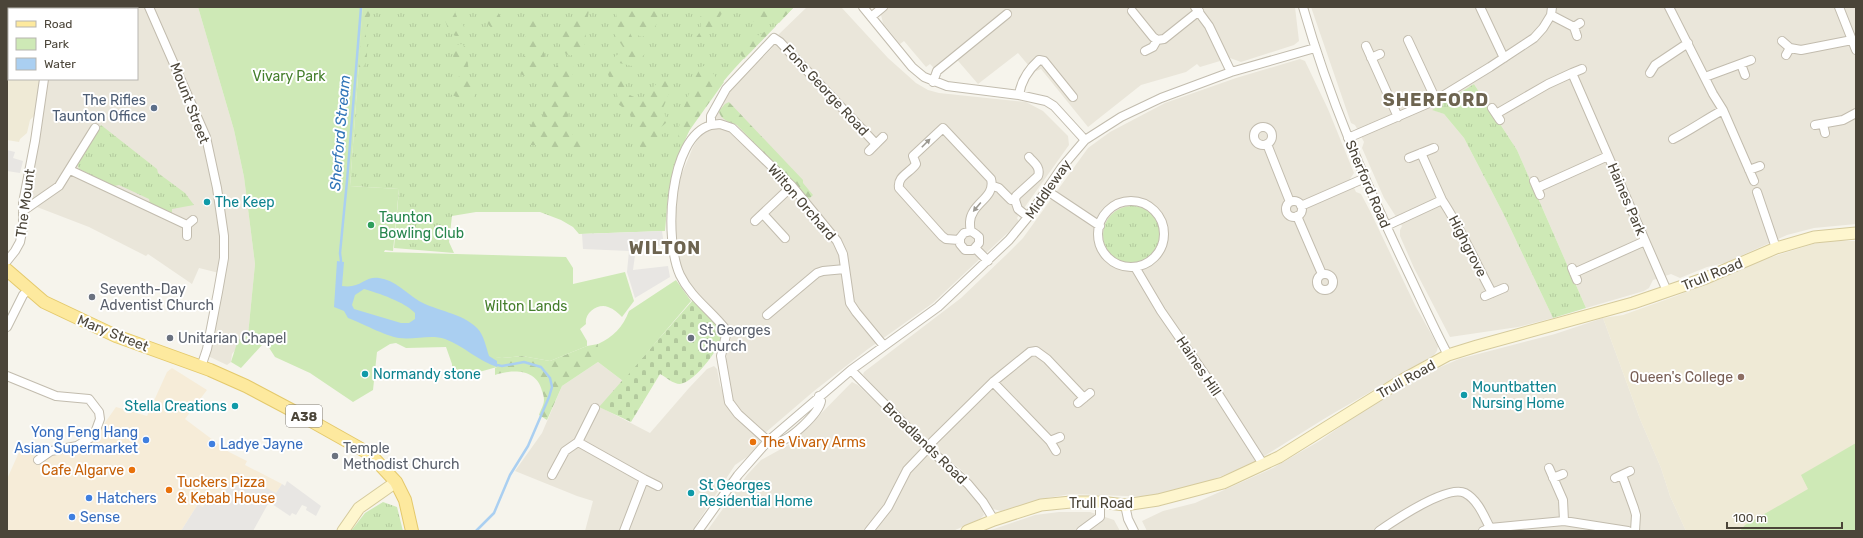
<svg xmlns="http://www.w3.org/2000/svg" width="1863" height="538" font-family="Rubik,sans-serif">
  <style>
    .residential { fill: #eae6da }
    .commercial { fill: #f6ecd8 }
    .education { fill: #efead6 }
    .grass { fill: url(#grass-tufts) }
    .forest { fill: url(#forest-firs) }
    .cemetery { fill: url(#cemetery-stones) }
    .green { fill: #cee9b6 }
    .parking { fill: #e8e6e3 }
    .water { fill: #aacff1; fill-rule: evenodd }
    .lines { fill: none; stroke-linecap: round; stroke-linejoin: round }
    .stream { stroke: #aacff1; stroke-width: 2.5 }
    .street-casing { stroke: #c2bcae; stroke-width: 10 }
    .secondary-casing { stroke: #d5ca9c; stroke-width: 13 }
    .primary-casing { stroke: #e4c96c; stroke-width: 14 }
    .street { stroke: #fff; stroke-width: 8 }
    .secondary { stroke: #fef6ce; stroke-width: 11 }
    .primary { stroke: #fde99e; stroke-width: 12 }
    .oneway { fill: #9c9992 }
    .service-dot { fill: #5c6f8a; stroke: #fff; stroke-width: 1.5 }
    .culture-dot { fill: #0f9aa8; stroke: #fff; stroke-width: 1.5 }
    .leisure-dot { fill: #2e9e5b; stroke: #fff; stroke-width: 1.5 }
    .worship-dot { fill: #6b7280; stroke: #fff; stroke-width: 1.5 }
    .education-dot { fill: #8d6e63; stroke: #fff; stroke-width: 1.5 }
    .shop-dot { fill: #3f7fe0; stroke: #fff; stroke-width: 1.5 }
    .food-dot { fill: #e8710a; stroke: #fff; stroke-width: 1.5 }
    .labels { text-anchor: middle; stroke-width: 4; stroke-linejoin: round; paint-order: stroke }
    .shield { fill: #fff; stroke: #817d74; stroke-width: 1 }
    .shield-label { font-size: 13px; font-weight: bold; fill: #4b4539 }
    .park-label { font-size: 14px; fill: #447e2b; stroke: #fff }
    .street-label { font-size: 14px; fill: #4b4539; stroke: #fff }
    .service-label { font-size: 14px; fill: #4e5e75; stroke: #fff; text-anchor: end }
    .culture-label { font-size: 14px; fill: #0d838f; stroke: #fff; text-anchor: start }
    .leisure-label { font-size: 14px; fill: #27864d; stroke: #fff; text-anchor: start }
    .worship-label { font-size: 14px; fill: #5b616d; stroke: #fff; text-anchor: start }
    .education-label { font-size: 14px; fill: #785e54; stroke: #fff; text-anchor: end }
    .shop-label { font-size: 14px; fill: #366cbe; stroke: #fff; text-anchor: start }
    .food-label { font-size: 14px; fill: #c56008; stroke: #fff; text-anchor: start }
    .water-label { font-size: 15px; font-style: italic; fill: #3175b8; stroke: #fff }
    .district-label { font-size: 18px; font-weight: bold; letter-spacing: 1px; fill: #6d6450; stroke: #fff }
  </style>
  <defs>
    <pattern id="grass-tufts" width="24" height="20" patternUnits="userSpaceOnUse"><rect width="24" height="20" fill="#cee9b6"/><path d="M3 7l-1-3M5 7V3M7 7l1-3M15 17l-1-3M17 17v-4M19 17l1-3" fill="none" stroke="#b2c99d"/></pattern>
    <pattern id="forest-firs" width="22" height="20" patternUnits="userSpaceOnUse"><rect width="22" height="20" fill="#cee9b6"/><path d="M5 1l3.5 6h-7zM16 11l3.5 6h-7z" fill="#b2c99d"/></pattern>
    <pattern id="cemetery-stones" width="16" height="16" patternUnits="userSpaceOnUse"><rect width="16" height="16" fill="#cee9b6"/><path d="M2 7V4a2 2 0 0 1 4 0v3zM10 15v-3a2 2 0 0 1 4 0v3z" fill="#b2c99d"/></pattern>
  </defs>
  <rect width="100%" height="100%" fill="#f6f4ec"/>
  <!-- residential -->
  <path class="residential" d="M57,7H198L234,130L244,177L255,264L248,335L232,354L231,362L227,365L208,356L223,274L199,268L192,284L148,254L146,256L89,227L37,207L29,196L46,79H137V9H57Z
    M807,7L842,8L888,58L916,83L928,90L939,93L1026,102L1043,111L1068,136L1069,145L1017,218L1019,222L933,303L868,349L814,391L765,433L747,419L734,404L726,364L727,349L733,333L694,291L683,276L676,237L675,206L681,176L693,147L711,117L732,89L772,48L777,36Z
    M876,7H1295L1299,41L1294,45L1241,62L1230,58L1200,67L1197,64L1186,72L1141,85L1088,127L1041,69L1034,72L1018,53L978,84L953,55L935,69L930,64L926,67L904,41L900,44L883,23L881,15Z
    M1311,7H1856V224L1814,228L1787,235L1725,263L1707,267L1680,278L1671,274L1653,280L1649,288L1644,291L1586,308L1517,150L1474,84L1433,110L1444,114L1464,138L1504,215L1553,318L1518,327L1450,337L1414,268L1400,236V230L1402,226L1384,198L1362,148L1364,142L1355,125L1351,123Z
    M1300,59L1305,61L1328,109L1354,173L1350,179L1356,192L1361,194L1370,211L1416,307L1438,346L1437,351L1434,355L1327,417L1250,465L1196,486L1153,497L1071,494L1047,498L1001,511L993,509L971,480L958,467L944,457L939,451V447L924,437L904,418L865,377L863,374L864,372L961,298L1006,255L1023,238L1088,148L1110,132L1165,103L1236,78Z
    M1603,318L1640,419L1661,468L1670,496L1686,531H1147L1142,521L1163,511L1195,503L1273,468L1321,440L1380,399L1422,375L1459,359L1555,334Z
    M598,362L623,381L600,407L650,433L689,388L707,369L714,366L717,369L720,385L728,407L763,440L747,457L735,465L692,531H585L593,501L577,496L515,471L542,433L562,386Z
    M852,382L858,385L930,455L966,488L982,508L984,515L980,519L953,531H707L747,475L761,460L792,443Z
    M1059,512H1090L1114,520L1120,531H988L1035,515Z"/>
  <!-- commercial -->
  <path class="commercial" d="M172,368L207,390L185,419L229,452L247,461L245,465L282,484L276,493L221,498L203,507L198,504L181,531H7V479L20,450L43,459L55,452L71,450L86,445L95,437L116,407L147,416L167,372Z"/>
  <!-- education -->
  <path class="education" d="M7,7H52L51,9H9V79H40L34,116L30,120L27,133L20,139L19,142L7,140Z
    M1823,241H1856V531H1686L1670,496L1661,468L1640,419L1603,318L1623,315L1679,295L1756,262Z"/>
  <!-- grass -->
  <path class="grass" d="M363,7H794C747,56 688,107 672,176C667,194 667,213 665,231L579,234L573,227L561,220L540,212H476L452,216L449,242L454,253L394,248L399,189L350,186Z
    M1474,84L1517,150L1586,308L1553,318L1504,215L1464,138L1444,114L1432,110Z
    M101,125L157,169L158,173L185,193L194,205L172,209V214L150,203L149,199L119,185L114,186L79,169L77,164Z
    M1103 235a29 29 0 1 1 58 0a29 29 0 1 1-58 0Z
    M383,502L397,507L403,531H351L365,513Z"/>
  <!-- forest -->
  <path class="forest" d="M363,7H372C372,14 366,22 366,31C365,42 371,60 362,68L358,67Z
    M444,7H458L455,12L457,17L466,29L465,33C450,45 443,19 444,7Z
    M484,7H498L497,10L503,22L499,30H494C486,24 483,17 484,7Z
    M581,7H590C585,23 588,41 581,56C566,55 565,57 559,42C563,31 567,19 579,15Z
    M627,7H664C660,20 655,31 642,37L637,35L635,29H631L629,31L638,49L644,50L645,54L632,66L615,62V56L622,53L623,47L613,32V28L618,23L616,13L621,9Z
    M707,7H726L709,34L698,44L694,43V40C702,31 702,28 700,17L707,10Z
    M768,7H794L779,23L772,15L754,22L748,14L751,10L755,9L760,12Z
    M533,11L540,15L543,20L540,43L545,55L539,78L535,80L520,74L518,66L527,52L525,39L526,28Z
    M776,26L744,59L735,47L736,42L755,37Z
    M462,44L470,51L467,55L469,74L466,76L473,88L475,96L472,100C465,101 454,97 448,92L460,75L454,63L453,55L456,45Z
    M560,62L573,66L574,69L570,84L574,89C572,103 565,117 568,131L582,142L588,144L589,148C577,158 562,148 548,146C542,145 535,145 529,145L526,140L533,120L544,122L542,106L552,90C550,80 552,70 560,62Z
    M612,66L621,71L628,94C646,105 647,91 658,83C661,80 666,79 670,78L674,82L663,108L667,122L659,129C668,144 659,148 646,155L641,153C642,146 636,142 637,135L629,112L618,104C620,91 608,82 607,69Z
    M704,66L712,72L717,79L720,78L724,82L689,131L682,147L679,142L678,132L682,112L696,76L701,67Z
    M729,102L803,180V183L813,195L809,199L806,197L737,125C730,122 720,120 719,111L725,104Z
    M598,344V362L562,386L547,420L539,415C540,411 544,405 544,400C544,397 543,393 542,391C537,369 513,369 495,375V368L497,367L489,356L502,358L522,356L550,361L587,346Z"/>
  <!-- cemetery -->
  <path class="cemetery" d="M693,300L722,330C726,343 694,383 680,384C673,384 666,377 660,374L631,422L599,407Z"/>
  <!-- green -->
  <path class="green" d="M198,7H363L350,186L399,189L393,251L385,250L384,252L566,257L573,268V284L625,272L634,301L622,317C618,313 614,309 608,307C598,303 584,313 586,324L580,329L587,341V346L550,361L522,356L502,358L491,357L497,361V367L472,374L452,376V364L446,347L406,348L396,343L390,344L377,352L373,390L353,402L310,373L275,357L266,343L262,345L241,368L231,362L238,340L248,335L255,264L244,177L234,130Z
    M676,280L691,301L623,381L598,362V344C613,337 623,327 629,311Z
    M1856,443V531H1740L1745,525L1808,489L1801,475Z"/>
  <!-- parking -->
  <path class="parking" d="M7,150L15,152L13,158L23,161L20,173L7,171Z
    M662,231L664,245L636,248L633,270L668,266L670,277L635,298L627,272L629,251L583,249L582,234Z
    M236,472L276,493L282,484L285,486L287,481L321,506L316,516L306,510L307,507L302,505L296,515L292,513L290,516L269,502L253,531H181L198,504L203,507L212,493L221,498Z"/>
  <!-- water -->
  <path class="water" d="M337,261L344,262L342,286C361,289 364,276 379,278C395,280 406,293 419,301C437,311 462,313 477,328C484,335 486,347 489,356L497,361V367C478,361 464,346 445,339C431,334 415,340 399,338C385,336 362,323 348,318L344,311L334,307ZM364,289C378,293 405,302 415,313V319L409,323H401L354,309L352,305L355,295Z"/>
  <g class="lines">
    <!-- stream -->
    <path class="stream" d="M341,261L340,253L347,181L361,7
      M476,531L494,513L510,475L528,446L549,397L552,387L550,378L541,367L524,362L502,366L497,365"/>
    <defs>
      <path id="street" d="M149,7L206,137L217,188L224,236V258L218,292L207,349L201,367
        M863,7L912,67L924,77L947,86L1019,95L1046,101L1054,106L1085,140
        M1195,7L1209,26L1231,72
        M1303,7C1329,98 1366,184 1406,268C1420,297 1433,327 1448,355
        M1480,7L1504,58
        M1669,7L1713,94L1723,110L1754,181
        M1839,7L1856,50
        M54,9L55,7
        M1132,11L1153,37L1157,40L1164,39L1199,11
        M1551,15L1574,27L1580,23
        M871,17L883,7
        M1574,27L1577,36
        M1408,40L1436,100
        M1782,41L1790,48L1801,50L1852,40
        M1366,46L1398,117
        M1145,51L1153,47L1157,40
        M1786,55L1790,48
        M1371,58L1380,54
        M1741,64L1745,75
        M1572,73L1582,69
        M1650,73L1655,65L1688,43
        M1705,77L1751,60
        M933,82L937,71L1007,14
        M1019,95C1021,80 1028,70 1039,60L1044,61L1073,97
        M1492,108L1500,120
        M1496,114L1548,84L1572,73L1667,291
        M1823,124L1825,133
        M711,125L720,124L732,128L792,186L837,241L843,254L850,303L856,312L884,346
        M1815,125L1843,120L1856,113
        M1254 136a9 9 0 1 1 18 0a9 9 0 1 1-18 0Z
        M1348,138L1436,100L1490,67L1534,38L1543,28L1551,15L1552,7
        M1673,139C1691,130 1706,119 1723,110
        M1267,144L1290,202
        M869,151L883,137
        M1421,153L1442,200
        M1409,158L1434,148
        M70,170L187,225
        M1749,170L1760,166
        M1534,181L1540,195
        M993,186L999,188L1011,200H1015L1018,209L1028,217
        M1537,188L1608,156
        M1046,190L1100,226
        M1757,192L1776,248
        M1015,200L1016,196L1038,176C1041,167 1034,163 1029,157
        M1286 209a8 8 0 1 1 16 0a8 8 0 1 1-16 0Z
        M1098 234a33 33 0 1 1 66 0a33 33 0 1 1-66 0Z
        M1301,206L1365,178
        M23,211L59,186L95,128
        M763,214L785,238
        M1297,216L1322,274
        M755,221L792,186
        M1386,226L1442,200C1462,230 1475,262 1492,293
        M187,236V225L193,220
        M959,240L946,239L942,236L899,188C897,176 910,173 916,164L913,156L943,128L991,179C996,198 971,203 970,222C970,224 970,229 971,231C974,233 976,234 979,237V243L973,250H965L960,244V238L964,233L971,231
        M976,249L988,261
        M7,261L15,251L20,242L23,227V203L35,141L44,79
        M1135,267L1161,311L1215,389L1263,464
        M1572,268L1577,280
        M1574,273L1645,241
        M1317 282a8 8 0 1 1 16 0a8 8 0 1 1-16 0Z
        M1485,296L1504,288
        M767,315L817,273L823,271L845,269
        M7,327L23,295L29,289
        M851,370L928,448L968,484L983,502L994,520
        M7,376L56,396L89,399L99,412L100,419L96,430L90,438L77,446L51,451L38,460
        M993,382L1050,441L1060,437
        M1078,403L1090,393
        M595,408L578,442L644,479L624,531
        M772,439L777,442C790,441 819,413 821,401L819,396
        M768,441L738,414L729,402L721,356L727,331C712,311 691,298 680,275C664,240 668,137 711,125V116L726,89L774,38L780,42L876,144
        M1050,441L1056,451
        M927,447L993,382L1030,352L1036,351L1047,359L1084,398
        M1549,468L1563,500L1564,521
        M552,475L565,451L578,442
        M1622,475L1634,508L1636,515L1635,531
        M1553,478L1563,474
        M1615,478L1630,471
        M644,479L658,486
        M1125,505L1128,519L1134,531
        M698,531L738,475L768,441L851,370L938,307L1009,240L1028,217L1062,167L1085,140L1121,117L1161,98L1231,72L1315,48
        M869,531L888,507L907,470L928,448
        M1081,531L1100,517V502
        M1379,531C1395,520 1448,484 1465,493C1478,500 1484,516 1490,528
        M1483,531L1490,528L1564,521L1628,531"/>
      <path id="secondary" d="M343,531L359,508L396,482
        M967,531L994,520L1041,505L1071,502H1100L1125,505L1158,500L1223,483L1279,457L1404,379L1448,355L1477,346L1633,303L1706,278L1776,248L1814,237L1856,233"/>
      <path id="primary" d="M7,270L44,302L116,336L210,370L246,386L297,413L370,454L396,482L405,500L412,531"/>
    </defs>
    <!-- street casing -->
    <use href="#street" class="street-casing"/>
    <!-- secondary casing -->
    <use href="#secondary" class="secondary-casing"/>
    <!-- primary casing -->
    <use href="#primary" class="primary-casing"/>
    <!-- street -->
    <use href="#street" class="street"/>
    <!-- secondary -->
    <use href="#secondary" class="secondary"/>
    <!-- primary -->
    <use href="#primary" class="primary"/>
  </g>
  <!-- one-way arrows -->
  <defs><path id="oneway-solid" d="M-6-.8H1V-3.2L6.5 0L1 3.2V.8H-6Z"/></defs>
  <g class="oneway">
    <use href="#oneway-solid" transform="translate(926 143) rotate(-45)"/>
    <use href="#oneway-solid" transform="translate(977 207) rotate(130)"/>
  </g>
  <!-- markers -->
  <circle class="service-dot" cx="154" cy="108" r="4"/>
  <g class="culture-dot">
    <circle cx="207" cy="202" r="4"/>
    <circle cx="365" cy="374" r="4"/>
    <circle cx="1464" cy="395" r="4"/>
    <circle cx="235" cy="406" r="4"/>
    <circle cx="691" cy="493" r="4"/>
  </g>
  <circle class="leisure-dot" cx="371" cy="225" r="4"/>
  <g class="worship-dot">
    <circle cx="92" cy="297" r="4"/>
    <circle cx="170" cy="338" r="4"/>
    <circle cx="691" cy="338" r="4"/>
    <circle cx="335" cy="456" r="4"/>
  </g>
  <circle class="education-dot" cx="1741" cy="377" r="4"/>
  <g class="shop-dot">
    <circle cx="146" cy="440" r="4"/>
    <circle cx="212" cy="444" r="4"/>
    <circle cx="89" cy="498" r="4"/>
    <circle cx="72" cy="517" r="4"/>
  </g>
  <g class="food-dot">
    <circle cx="753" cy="442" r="4"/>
    <circle cx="132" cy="470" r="4"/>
    <circle cx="169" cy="490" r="4"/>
  </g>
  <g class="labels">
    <!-- shield labels -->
    <rect class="shield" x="286" y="405" width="36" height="22" rx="3"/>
    <g class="shield-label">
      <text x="304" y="421">A38</text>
    </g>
    <!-- park labels -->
    <g class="park-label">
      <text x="289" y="81">Vivary Park</text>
      <text x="526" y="311">Wilton Lands</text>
    </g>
    <!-- street labels -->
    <g class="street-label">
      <text transform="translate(826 90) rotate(47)" y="5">Fons George Road</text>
      <text transform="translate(190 103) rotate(69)" y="5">Mount Street</text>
      <text transform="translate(1368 184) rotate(67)" y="5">Sherford Road</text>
      <text transform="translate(1048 189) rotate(-55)" y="5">Middleway</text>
      <text transform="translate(1627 199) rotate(67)" y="5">Haines Park</text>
      <text transform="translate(802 202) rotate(49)" y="5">Wilton Orchard</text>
      <text transform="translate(25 203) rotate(-82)" y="5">The Mount</text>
      <text transform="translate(1468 246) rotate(63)" y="5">Highgrove</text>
      <text transform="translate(1712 274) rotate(-22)" y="5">Trull Road</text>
      <text transform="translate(113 333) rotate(22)" y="5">Mary Street</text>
      <text transform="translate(1199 366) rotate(56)" y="5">Haines Hill</text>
      <text transform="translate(1406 379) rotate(-29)" y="5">Trull Road</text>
      <text transform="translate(925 443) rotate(44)" y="5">Broadlands Road</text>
      <text x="1101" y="508">Trull Road</text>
    </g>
    <!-- service labels -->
    <g class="service-label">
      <text x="146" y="105">The Rifles<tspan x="146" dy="16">Taunton Office</tspan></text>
    </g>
    <!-- culture labels -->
    <g class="culture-label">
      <text x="215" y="207">The Keep</text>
      <text x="373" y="379">Normandy stone</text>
      <text x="1472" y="392">Mountbatten<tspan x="1472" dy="16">Nursing Home</tspan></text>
      <text x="227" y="411" text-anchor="end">Stella Creations</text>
      <text x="699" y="490">St Georges<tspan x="699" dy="16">Residential Home</tspan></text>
    </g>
    <!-- leisure labels -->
    <g class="leisure-label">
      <text x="379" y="222">Taunton<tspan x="379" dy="16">Bowling Club</tspan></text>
    </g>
    <!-- worship labels -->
    <g class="worship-label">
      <text x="100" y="294">Seventh-Day<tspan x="100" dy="16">Adventist Church</tspan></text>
      <text x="699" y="335">St Georges<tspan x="699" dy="16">Church</tspan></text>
      <text x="178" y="343">Unitarian Chapel</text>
      <text x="343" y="453">Temple<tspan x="343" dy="16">Methodist Church</tspan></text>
    </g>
    <!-- education labels -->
    <g class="education-label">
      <text x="1733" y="382">Queen's College</text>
    </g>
    <!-- shop labels -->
    <g class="shop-label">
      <text x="138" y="437" text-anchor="end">Yong Feng Hang<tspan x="138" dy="16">Asian Supermarket</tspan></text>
      <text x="220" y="449">Ladye Jayne</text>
      <text x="97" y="503">Hatchers</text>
      <text x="80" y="522">Sense</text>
    </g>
    <!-- food labels -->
    <g class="food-label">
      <text x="761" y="447">The Vivary Arms</text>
      <text x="124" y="475" text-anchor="end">Cafe Algarve</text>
      <text x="177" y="487">Tuckers Pizza<tspan x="177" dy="16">&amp; Kebab House</tspan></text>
    </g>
    <!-- water labels -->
    <g class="water-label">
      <text transform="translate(340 133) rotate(-85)" y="5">Sherford Stream</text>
    </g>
    <!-- district labels -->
    <g class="district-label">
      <text x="1436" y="106">SHERFORD</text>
      <text x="665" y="254">WILTON</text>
    </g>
  </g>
  <!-- border -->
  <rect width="1863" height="538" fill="none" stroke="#4b4539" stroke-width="16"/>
  <!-- legend -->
  <rect x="8" y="8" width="130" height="72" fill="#ffffff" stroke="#b7b5b0"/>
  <rect x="16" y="21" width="20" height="6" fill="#fde99e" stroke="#b7b5b0"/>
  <text x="44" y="28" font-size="12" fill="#4b4539">Road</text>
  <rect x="16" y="38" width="20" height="12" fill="#cee9b6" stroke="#b7b5b0"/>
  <text x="44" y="48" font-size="12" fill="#4b4539">Park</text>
  <rect x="16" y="58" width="20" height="12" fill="#aacff1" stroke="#b7b5b0"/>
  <text x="44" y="68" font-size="12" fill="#4b4539">Water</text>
  <!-- scale -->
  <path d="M1727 522v6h115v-6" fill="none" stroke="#4b4539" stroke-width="2"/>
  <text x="1733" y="522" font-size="12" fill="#4b4539" stroke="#ffffff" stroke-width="3" paint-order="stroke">100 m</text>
</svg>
